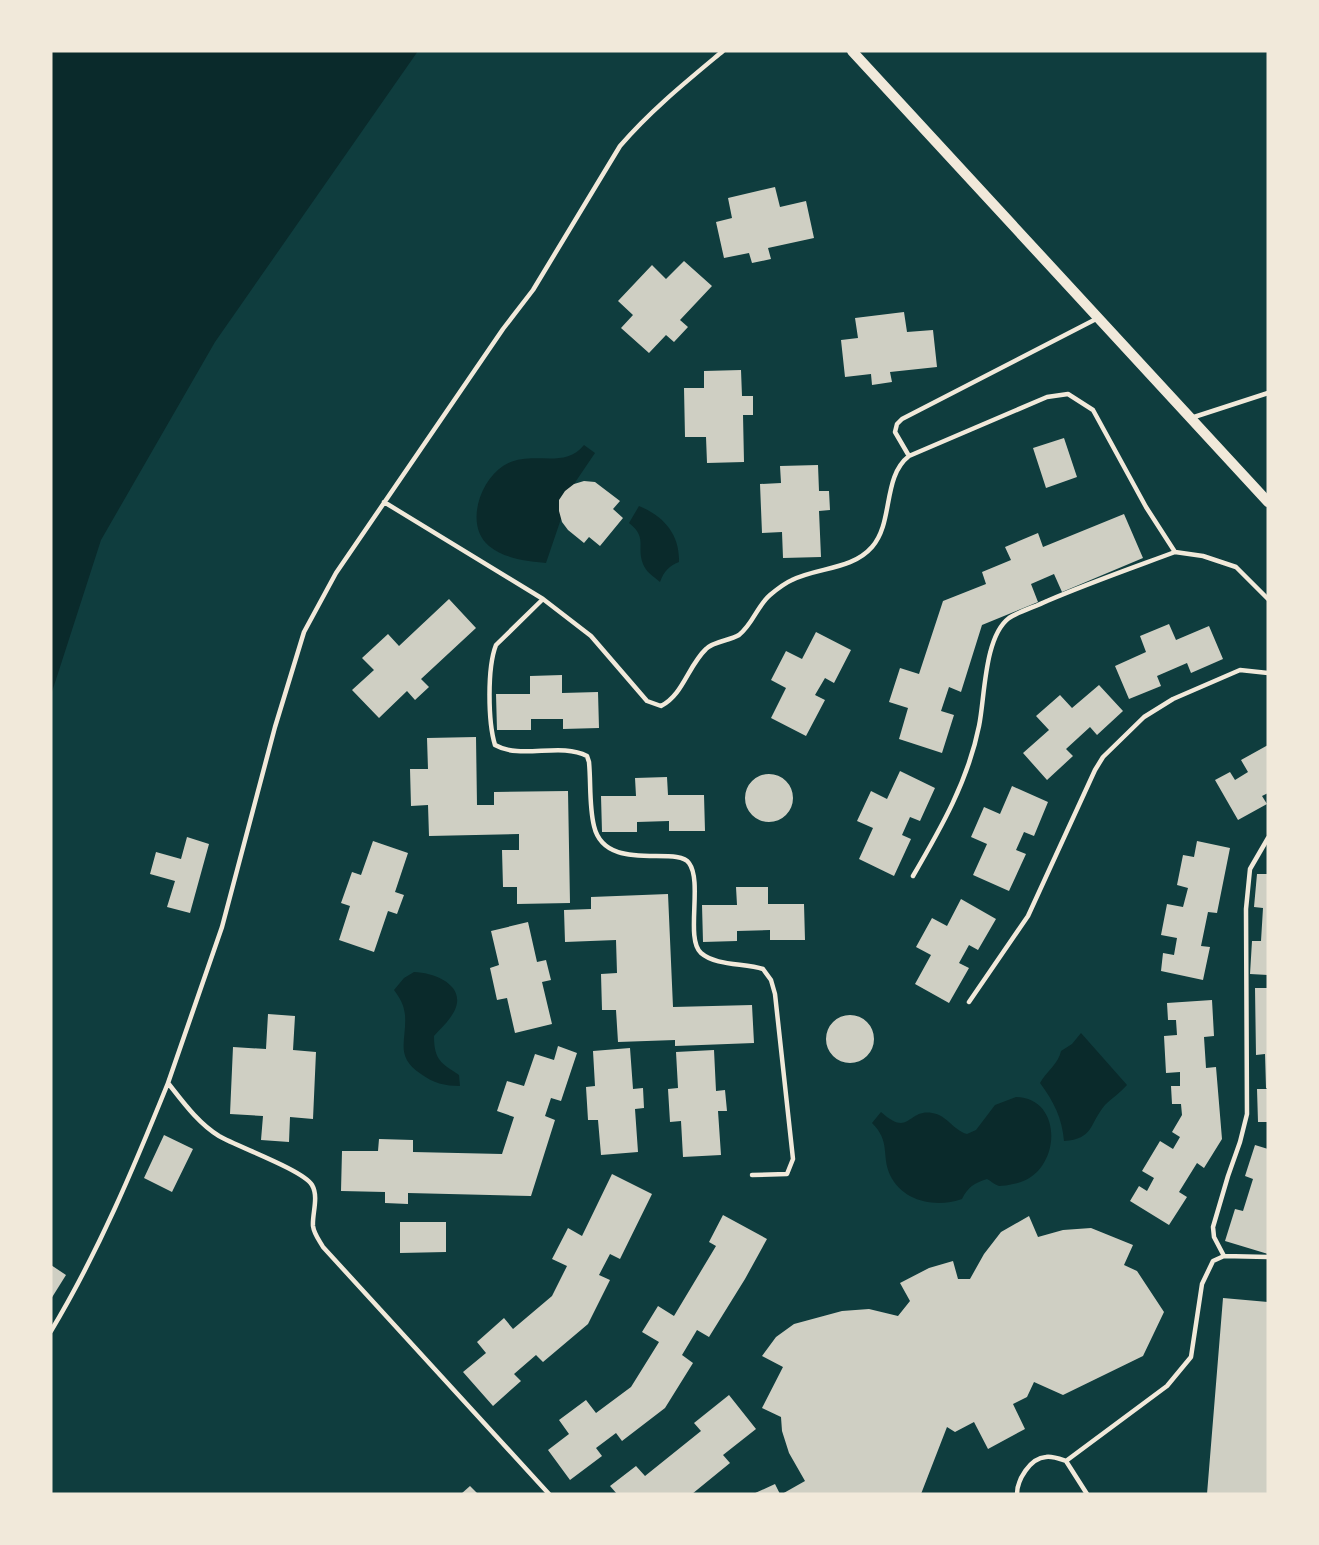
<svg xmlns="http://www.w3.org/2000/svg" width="1319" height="1545" font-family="'Noto Sans',sans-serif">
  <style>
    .water { fill: #0a2a2b }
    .building { fill: #cfcfc3 }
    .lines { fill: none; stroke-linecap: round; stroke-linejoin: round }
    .service { stroke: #f1e9da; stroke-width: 4.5 }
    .tertiary { stroke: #f1e9da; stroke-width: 10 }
  </style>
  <rect width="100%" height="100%" fill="#0f3d3e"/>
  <!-- water -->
  <path class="water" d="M51,51H418L215,342L101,540L51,695Z
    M584,445L595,453L576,481L564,510L546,563C527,561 505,559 489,546C465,526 479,482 503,466C531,448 563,471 584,445Z
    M639,506C664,516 680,535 679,562C669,566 664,571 660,582C653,576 646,572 643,564C636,546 648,538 629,523Z
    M414,972C439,973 472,989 450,1018C446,1024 439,1030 434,1036C434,1060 441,1063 459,1075L460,1086C445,1086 433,1083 421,1074C394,1056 407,1041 405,1015C404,1005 400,998 394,990L404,978Z
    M1081,1033L1127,1085C1120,1093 1112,1098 1105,1105C1089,1124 1094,1139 1064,1141C1062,1118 1054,1102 1040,1083C1046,1072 1059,1063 1061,1051L1072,1044Z
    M1016,1097C1066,1098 1061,1177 1013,1184C1009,1185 1003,1186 999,1186C995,1185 991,1181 987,1179C974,1183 968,1187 962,1199C936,1208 903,1202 890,1175C881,1155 891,1142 872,1123L881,1112C910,1138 907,1109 932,1113C947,1115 953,1130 967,1134L976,1130L995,1105Z"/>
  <!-- building -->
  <path class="building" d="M775,187L780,207L806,201L814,238L768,248L771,259L752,263L749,253L724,258L716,222L732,218L728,198Z
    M684,261L712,286L680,320L688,327L674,342L666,335L649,353L621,328L633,315L618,301L652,265L666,279Z
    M904,312L907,332L933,330L937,367L890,372L892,382L872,385L871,374L845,377L841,340L858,338L855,318Z
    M741,370L742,396H753V415H743L744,462L707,463L706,437H685L684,388H704V371Z
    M1064,438L1077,477L1046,488L1033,448Z
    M818,465L819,491H829L830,510L819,511L821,557L783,558L782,532L762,533L760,484L781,483L780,466Z
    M584,481L595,482L620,501L613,509L623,518L600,546L589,537L584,543L568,530L562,522L559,511V500L565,491L574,484Z
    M1124,514L1143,558L1062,592L1054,574L1031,584L1038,602L982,625L961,692L949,687L941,711L954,715L942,753L899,739L908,708L889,702L900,668L919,674L943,601L986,584L982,572L1011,560L1005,547L1038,533L1043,547Z
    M449,599L476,628L421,679L429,687L415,700L407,691L379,718L352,690L374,670L362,658L388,634L399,646Z
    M1169,624L1176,640L1209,626L1223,659L1191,673L1187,663L1157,676L1161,686L1129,699L1115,666L1146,652L1140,636Z
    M816,632L851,650L834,683L825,678L815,695L825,700L806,736L771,718L786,688L771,680L786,651L802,659Z
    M562,675V693L598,692L599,728L563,729V719H531V730H497L496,694H530V676Z
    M1099,685L1123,711L1097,735L1090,727L1066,749L1073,756L1047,780L1023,753L1049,730L1036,716L1060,695L1072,708Z
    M476,737L477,805H494V792L568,791L570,903L517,904V887H503L502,850H519V834L429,836L428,805L411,806L410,769H428L427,738Z
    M1268,745V793L1262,796L1267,804L1238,820L1215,780L1230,772L1235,780L1248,772L1241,760Z
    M900,771L935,788L920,821L910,817L902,835L911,839L894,876L859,859L873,828L857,821L871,791L887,799Z
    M745 798a24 24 0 1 1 48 0a24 24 0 1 1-48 0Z
    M667,777L668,795H704L705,831H669V821L637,822V832H602L601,796H636L635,778Z
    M1012,786L1048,802L1034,836L1024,832L1016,850L1026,854L1009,891L973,875L987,844L971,837L984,807L1000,814Z
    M187,837L209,844L190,913L167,907L175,881L150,874L156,852L181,859Z
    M373,841L408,853L395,892L404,895L397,914L388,911L374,952L339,940L350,906L341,903L352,872L361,875Z
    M1197,841L1230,848L1217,913L1208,912L1201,946L1210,947L1203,980L1161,971L1163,953L1174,955L1177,938L1161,935L1167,904L1183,907L1188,888L1177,885L1183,855L1194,857Z
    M1257,874H1268V975L1250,974L1252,941H1261L1263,908L1254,907Z
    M736,887H768V904H804L805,940H770V930L737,931V941L703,942L702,905H737Z
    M668,894L673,1007L752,1005L754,1043L675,1046V1040L618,1042L616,1010H602L601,974L617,973L616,940L565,942L564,910L591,909V897Z
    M961,899L996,919L978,950L969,945L959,963L969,968L949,1003L915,984L931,955L916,947L932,918L947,926Z
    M528,922L537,962L546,960L551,980L542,982L552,1024L515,1033L507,998L497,1000L490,968L499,965L491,931Z
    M1255,988H1268V1088H1266L1265,1054L1256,1055Z
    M1212,1000L1214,1036L1204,1037L1206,1068L1216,1067L1222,1139L1204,1168L1197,1163L1179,1192L1187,1197L1169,1225L1130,1201L1139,1186L1147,1191L1154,1178L1142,1171L1160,1141L1173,1149L1180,1137L1172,1132L1182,1115L1181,1104H1172L1171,1086H1180V1072L1166,1073L1164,1036L1177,1035L1176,1020H1168L1167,1003Z
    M268,1014L295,1016L293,1050L316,1052L313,1119L290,1117L289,1142L261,1140L263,1116L230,1114L233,1047L266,1049Z
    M826 1039a24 24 0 1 1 48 0a24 24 0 1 1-48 0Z
    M558,1046L577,1053L561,1101L551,1098L545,1116L555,1120L531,1196L408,1193V1204L385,1203V1192L341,1191L342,1151H378L379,1139L413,1140V1152L502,1154L514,1117L497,1111L507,1081L524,1086L535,1054L554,1060Z
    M630,1048L633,1089L643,1088L644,1108L635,1109L638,1152L601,1155L598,1120H588L586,1087L595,1086L593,1051Z
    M714,1050L716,1091L725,1090L727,1111H718L721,1155L683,1157L681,1121L670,1122L668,1089L678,1088L676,1052Z
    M1257,1089H1268V1122H1258Z
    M164,1135L193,1149L172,1192L144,1178Z
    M1255,1145L1268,1149V1254L1225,1241L1235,1209L1243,1211L1253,1179L1245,1176Z
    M612,1174L652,1194L620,1259L610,1254L599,1275L610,1280L588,1324L543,1362L536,1355L514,1374L521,1381L493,1406L463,1372L486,1353L477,1342L504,1318L513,1329L552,1296L567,1266L552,1259L568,1228L582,1236Z
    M723,1215L767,1239L745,1279L709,1337L697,1330L682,1355L693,1363L665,1408L622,1441L616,1433L596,1448L602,1456L570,1480L548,1450L569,1434L559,1420L586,1400L596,1413L631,1387L659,1342L642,1332L658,1306L674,1316L716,1246L709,1242Z
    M1029,1216L1038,1237L1063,1230L1091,1228L1133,1245L1124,1265L1137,1271L1164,1312L1143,1356L1063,1395L1034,1382L1027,1397L1013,1404L1025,1429L988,1449L974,1422L955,1432L947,1427L921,1494H782L805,1481L789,1453L782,1431L781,1417L762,1408L783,1367L762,1356L776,1337L794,1324L842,1311L869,1309L898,1316L910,1301L900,1283L929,1268L953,1261L958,1279H970L984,1254L1001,1232Z
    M400,1222H446V1252L400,1253Z
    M51,1265L66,1275L51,1299Z
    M1223,1298L1268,1302V1494H1207Z
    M729,1395L756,1429L723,1455L730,1463L692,1494H617L610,1486L636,1466L645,1476L701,1431L694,1423Z
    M775,1484L780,1494H753Z
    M470,1486L478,1494H461Z"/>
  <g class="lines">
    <!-- service -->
    <path class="service" d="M1191,418L1268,393
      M909,456L895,432L897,424L902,419L1098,318
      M384,502L543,599L591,636L647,701L661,706C683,695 688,666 706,649C714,641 729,641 739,635C753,624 757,606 770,595C776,590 785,583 792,580C818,567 852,570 872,547C894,522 882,477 909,456L1047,397L1068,394L1093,410L1146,507L1175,552L1203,556L1236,567L1268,599
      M543,599L496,645C487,668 488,722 495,745C521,760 560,742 587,756L589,762C591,783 589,806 594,826C605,874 677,845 689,863C703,882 685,939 701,953C716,966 744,963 763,969L771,980L775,994L793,1159L787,1174L752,1175
      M913,876C941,828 968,781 979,726C985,697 984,637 1009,618C1020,611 1035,607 1047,601C1089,583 1132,568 1175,552
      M969,1002L1028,916L1095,770L1103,757L1144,717L1173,699L1240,670L1268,673
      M1224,1256L1214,1237L1213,1227L1228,1176L1240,1142L1247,1114L1246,909L1250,869L1268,838
      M51,1331C98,1253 134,1167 168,1083
      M1066,1461L1167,1386L1191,1357L1202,1284L1213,1261L1224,1256L1268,1257
      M549,1494L323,1247C319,1240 314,1234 313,1226C312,1214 319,1197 312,1185C303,1170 238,1147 219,1136C198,1123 183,1102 168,1083L222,927L275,727L304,632L336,573L503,329L533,290L620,146C651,110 687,81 723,51
      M1017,1494C1017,1480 1030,1458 1046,1457C1052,1456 1060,1459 1066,1461L1087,1494"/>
    <!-- tertiary -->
    <path class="tertiary" d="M852,51L1268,502"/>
  </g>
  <!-- border -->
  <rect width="1319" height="1545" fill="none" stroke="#f1e9da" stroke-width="105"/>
</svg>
